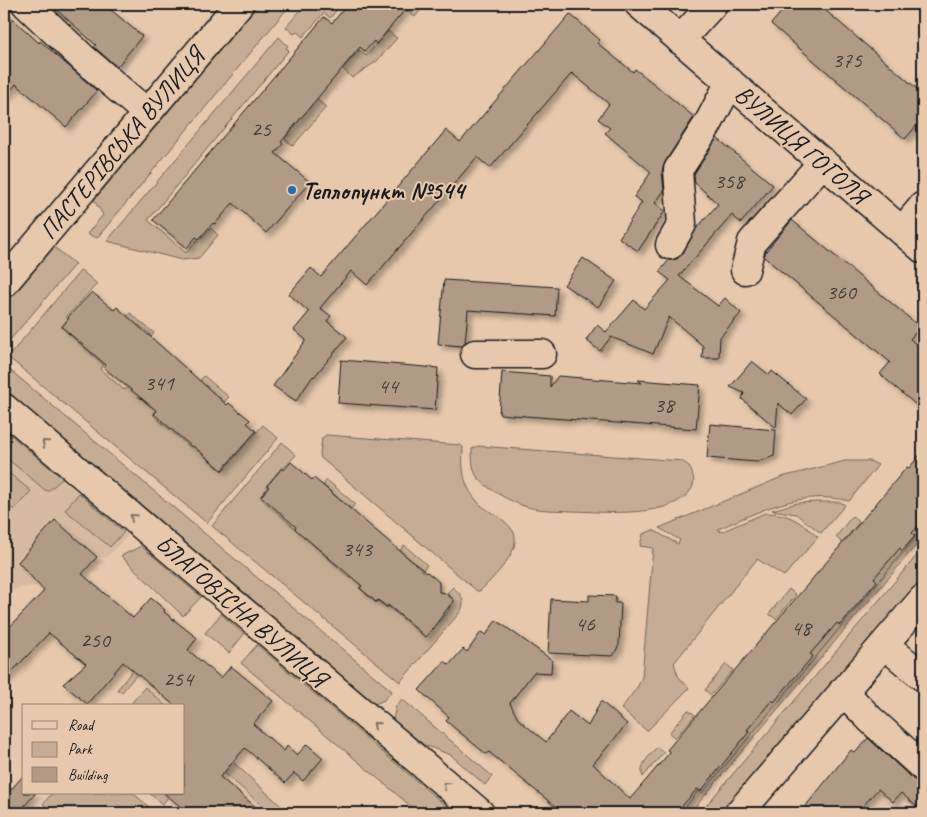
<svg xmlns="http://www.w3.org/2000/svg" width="927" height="817" font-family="Caveat,sans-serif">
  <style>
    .built { fill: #d6bba2 }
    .green { fill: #c5ad95; stroke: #706458 }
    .building { fill: #b19b87; stroke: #1c1c1c; filter: url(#shadow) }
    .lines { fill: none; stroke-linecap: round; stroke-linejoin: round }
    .minor-casing { stroke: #1c1c1c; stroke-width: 31 }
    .major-casing { stroke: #1c1c1c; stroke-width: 31 }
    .minor { stroke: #e6c9ad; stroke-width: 28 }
    .major { stroke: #e6c9ad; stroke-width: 28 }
    .oneway { stroke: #817264 }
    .poi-dot { fill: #1f6fb2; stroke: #e6c9ad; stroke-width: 2 }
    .labels { text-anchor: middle; stroke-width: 4; stroke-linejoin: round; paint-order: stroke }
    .number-label { font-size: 22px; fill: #413c37 }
    .street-label { font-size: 25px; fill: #1c1c1c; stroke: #e6c9ad }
    .poi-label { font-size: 25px; font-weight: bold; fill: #1c1c1c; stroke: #e6c9ad; text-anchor: start }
  </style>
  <defs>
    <filter id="shadow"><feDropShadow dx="4.5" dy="4.5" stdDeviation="2.5" flood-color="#0004"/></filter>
  </defs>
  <rect width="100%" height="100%" fill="#e6c9ad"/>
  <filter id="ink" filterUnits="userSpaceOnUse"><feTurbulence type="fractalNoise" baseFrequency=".02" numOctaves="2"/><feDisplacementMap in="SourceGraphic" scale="10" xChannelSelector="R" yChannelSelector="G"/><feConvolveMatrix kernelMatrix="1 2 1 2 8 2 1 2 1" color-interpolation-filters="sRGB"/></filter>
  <g filter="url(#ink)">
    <!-- built -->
    <path class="built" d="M4,428L128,535L107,557H96L63,581L11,590L4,589Z"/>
    <!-- green -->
    <path class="green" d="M259,4H291L97,238L87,234L103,215L94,200Z
      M306,4H342L330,18L324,13L303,37L297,32L294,34L286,27Z
      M413,4H425L415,17L405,10Z
      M388,31L397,38L377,61L352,78L343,69L359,50L366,56Z
      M279,37L288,46L286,48L289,50L148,220L186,253L197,240L199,241L211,228L218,235L199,258L182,260L107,241Z
      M316,99L326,107L293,146L285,139L296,125L294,123L310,103L312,105Z
      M54,247L75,264L4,347V307Z
      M81,270L97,284L66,317L68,319L61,327L104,365L100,369L124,390L129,386L133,390V391L150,406L152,405L157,409L153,415L191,448L193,446L222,471L263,425L278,438L207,523L8,357Z
      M130,313L154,333L151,337L149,336L150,334L139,325L137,327L126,318Z
      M4,365L392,691L384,700L375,704L4,388Z
      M204,376L229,397L223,403L221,400V399L199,382Z
      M4,429L62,478V479L48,491L45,490L4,456Z
      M326,435L460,445L463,447C462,468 462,484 477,501C484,510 497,514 505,522C509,525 515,532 515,537C518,554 491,580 480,591H477L321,458L320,454L322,438Z
      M282,442L296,455L284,468L282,467L266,486L268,487L260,497L350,578L352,576L362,584L359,588L376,603L378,601L387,608L388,606L424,637L434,628L449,610V608L455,601L447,593L453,587C461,595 466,599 461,611L400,682L212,526Z
      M478,446L682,461L689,466C692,472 696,480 692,488C675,519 603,512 573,511C557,510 539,511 524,506C510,501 491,491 481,481C472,474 472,459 472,449Z
      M845,461H870L878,465L849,501C802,489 760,511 718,529L721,532L765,513C790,513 800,522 818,537L784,576L757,559L674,663L678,676L689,688L647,731L621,709L638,686L642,677L653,548L640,546L643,534L653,530L678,544L680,540L659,528L782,477Z
      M4,469L31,491L14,510L4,502Z
      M327,480L355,504L351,509L323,485Z
      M79,493L124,532L110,547L65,510Z
      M816,502H840L845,505L821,533L796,514L772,510L797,503Z
      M852,516L859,522L842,543L836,537Z
      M923,528V537L690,813L681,812L698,791L702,793Z
      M404,545L427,565L423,570L400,551Z
      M141,546L201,597L183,616L121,556Z
      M923,548V579L723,813H700Z
      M789,589L796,595L776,619L769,614Z
      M221,614L244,634L229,653L205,633Z
      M174,618L175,623L153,655L122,692L117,690Z
      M257,645L454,813H419L241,663Z
      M726,664L733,670L711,695L705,690Z
      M145,687L166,706H129Z
      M402,699L492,776L485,785L451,755L424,745L393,720L396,706Z
      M688,710L695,715L675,738L669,733Z
      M186,723L234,763L289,813H271L189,743L185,746L184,745V724Z
      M657,747L664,752L643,777C638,766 650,755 657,747Z
      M52,793H133L156,813H54L43,804Z
      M149,793H162L168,798L162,804Z"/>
    <!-- building -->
    <path class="building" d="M50,4H104L142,36L117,67L94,47L96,45Z
      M348,4H410L376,44L374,41L365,51L360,47L281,142L283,144L275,153L310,182L266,233L233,203L215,224L213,223L199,239L196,237L187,248L153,220L324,17L332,23Z
      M788,4H818L923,94V118L905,139L771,24Z
      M4,11L39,43L40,41L97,91L66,127L16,84L4,98Z
      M570,14L600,40L597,43L633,72L635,69L653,83L694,117L665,162L662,171L664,191L655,203L665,211L638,251L619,238L642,202L634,197L651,172L605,133L610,128L598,119L609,104L572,73L490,168L477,157L367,285L351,271L320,308L331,316L327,321L347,337L314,377L313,376L296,401L273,386L306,340L294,330L309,312L289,294L311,268L321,277L446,130L460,142Z
      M717,138L773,185L741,223L732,215L679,276L718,306L725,298L741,313L720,337L719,358H702L703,346L669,317L653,354L611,337L600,351L586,340L597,325L606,332L634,300L644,309L670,280L659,272L669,260L677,259L683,253L696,229L718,204L695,183L694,174Z
      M792,220L920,327L910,339L923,350V411L880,374L890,362L764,257L766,251Z
      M583,258L616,281L598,307L564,285Z
      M444,280L557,287L555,316L468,310L465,343L462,346L438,344Z
      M92,292L114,310L117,307L227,405L229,403L250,420L247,423L256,431L222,470L193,446L192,447L154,414L157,411L104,368L106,365L62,327L69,318L68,317Z
      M341,360L438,368L435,410L338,403Z
      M752,361L769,375L772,371L806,399L792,415L778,403L776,428L742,399L744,393L730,387Z
      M502,372L550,376V387L558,376L642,383L638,380L700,385L696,429L499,414Z
      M710,424L776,430L774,456L757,462L707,458Z
      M923,451V521L912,533L915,536L902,551L900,548L874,578L877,581L840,625L837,623L810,654L813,656L774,702L772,700L747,730L749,732L701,791L697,789L676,813H563L489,752L486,754L446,721L449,717L419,690L445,661L449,665L463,649L467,652L481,632L486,635L496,620L552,660L551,673L534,672L510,703L518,719L546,742L569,711L588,726L601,701L627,724L593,764L630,799L670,752L667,750L864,518L907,467L909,468Z
      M291,462L312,480L314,478L426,573L427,572L439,582V592L445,593L454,600L426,637L388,605L387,607L378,600L376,602L360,588L362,586L295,529L296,527L261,496L269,487L267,486L282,468L284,470Z
      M55,520L97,557L82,574L133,618L151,598L165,610L164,612L197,638L188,650L221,678L231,666L273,701L253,724L284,751L287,746L297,755L307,744L323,758L303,781L294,773L285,783L245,748L220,777L263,813H188L164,793H184V706H175L123,662L87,704L63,684L86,664L49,633L4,680V633L44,591L18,562Z
      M589,595L616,596L615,603H621L619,645L613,656L548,653L551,599L589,601Z
      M868,738L913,779L923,785V812L901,793L893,802L878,789L857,813H800L851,750L855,753Z
      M24,775V793H36L18,813H4V797Z"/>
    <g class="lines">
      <defs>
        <path id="minor" d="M26,4L84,59L147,113
          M639,4L923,249
          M680,40L713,4
          M902,231L923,206
          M670,245L682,224L678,170L708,124L730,82
          M745,270L752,242L823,162
          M475,354H542
          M885,645L923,677
          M843,691L871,720L923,767
          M739,813L923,599"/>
        <path id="major" d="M4,283L239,4
          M4,408L480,813"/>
      </defs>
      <!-- minor casing -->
      <use href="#minor" class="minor-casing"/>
      <!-- major casing -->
      <use href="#major" class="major-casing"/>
      <!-- minor -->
      <use href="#minor" class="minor"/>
      <!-- major -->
      <use href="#major" class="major"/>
    </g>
    <!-- one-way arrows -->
    <defs><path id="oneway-chevron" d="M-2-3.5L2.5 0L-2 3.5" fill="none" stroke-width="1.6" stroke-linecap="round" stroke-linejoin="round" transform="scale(1.25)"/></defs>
    <g class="oneway">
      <use href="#oneway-chevron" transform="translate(45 443) rotate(-140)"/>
      <use href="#oneway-chevron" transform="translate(133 517) rotate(-140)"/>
      <use href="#oneway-chevron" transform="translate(376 725) rotate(-139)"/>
      <use href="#oneway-chevron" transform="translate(446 785) rotate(-140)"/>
    </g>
  </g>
  <!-- markers -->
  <circle class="poi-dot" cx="292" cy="190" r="5"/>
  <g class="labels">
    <!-- number labels -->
    <g class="number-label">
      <text x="847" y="67">375</text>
      <text x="261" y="136">25</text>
      <text x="729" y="188">358</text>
      <text x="841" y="299">360</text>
      <text x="159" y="390">341</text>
      <text x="388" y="393">44</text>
      <text x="664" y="412">38</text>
      <text x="357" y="556">343</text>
      <text x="585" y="631">46</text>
      <text x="801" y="635">48</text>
      <text x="95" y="647">250</text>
      <text x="178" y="686">254</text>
    </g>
    <!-- street labels -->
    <g class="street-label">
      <text transform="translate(121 143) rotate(-50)" y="9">ПАСТЕРІВСЬКА ВУЛИЦЯ</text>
      <text transform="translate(802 144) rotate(41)" y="9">ВУЛИЦЯ ГОГОЛЯ</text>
      <text transform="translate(242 610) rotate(41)" y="9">БЛАГОВІСНА ВУЛИЦЯ</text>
    </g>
    <!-- poi labels -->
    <g class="poi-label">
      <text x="302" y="199">Теплопункт №544</text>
    </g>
  </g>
  <!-- margin -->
  <rect width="927" height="817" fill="none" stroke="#e6c9ad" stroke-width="20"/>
  <rect x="10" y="10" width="907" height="797" fill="none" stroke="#1c1c1c" stroke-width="2" filter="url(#ink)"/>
  <!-- legend -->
  <rect x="22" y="704" width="162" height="90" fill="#e6c9ad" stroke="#958473"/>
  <rect x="32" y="721" width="25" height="8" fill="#e6c9ad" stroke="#958473"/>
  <text x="68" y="730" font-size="15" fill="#1c1c1c">Road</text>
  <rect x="32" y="742" width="25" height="15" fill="#c5ad95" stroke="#958473"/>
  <text x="68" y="754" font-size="15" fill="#1c1c1c">Park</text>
  <rect x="32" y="767" width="25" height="15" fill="#b19b87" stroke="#958473"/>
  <text x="68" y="780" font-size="15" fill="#1c1c1c">Building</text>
</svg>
